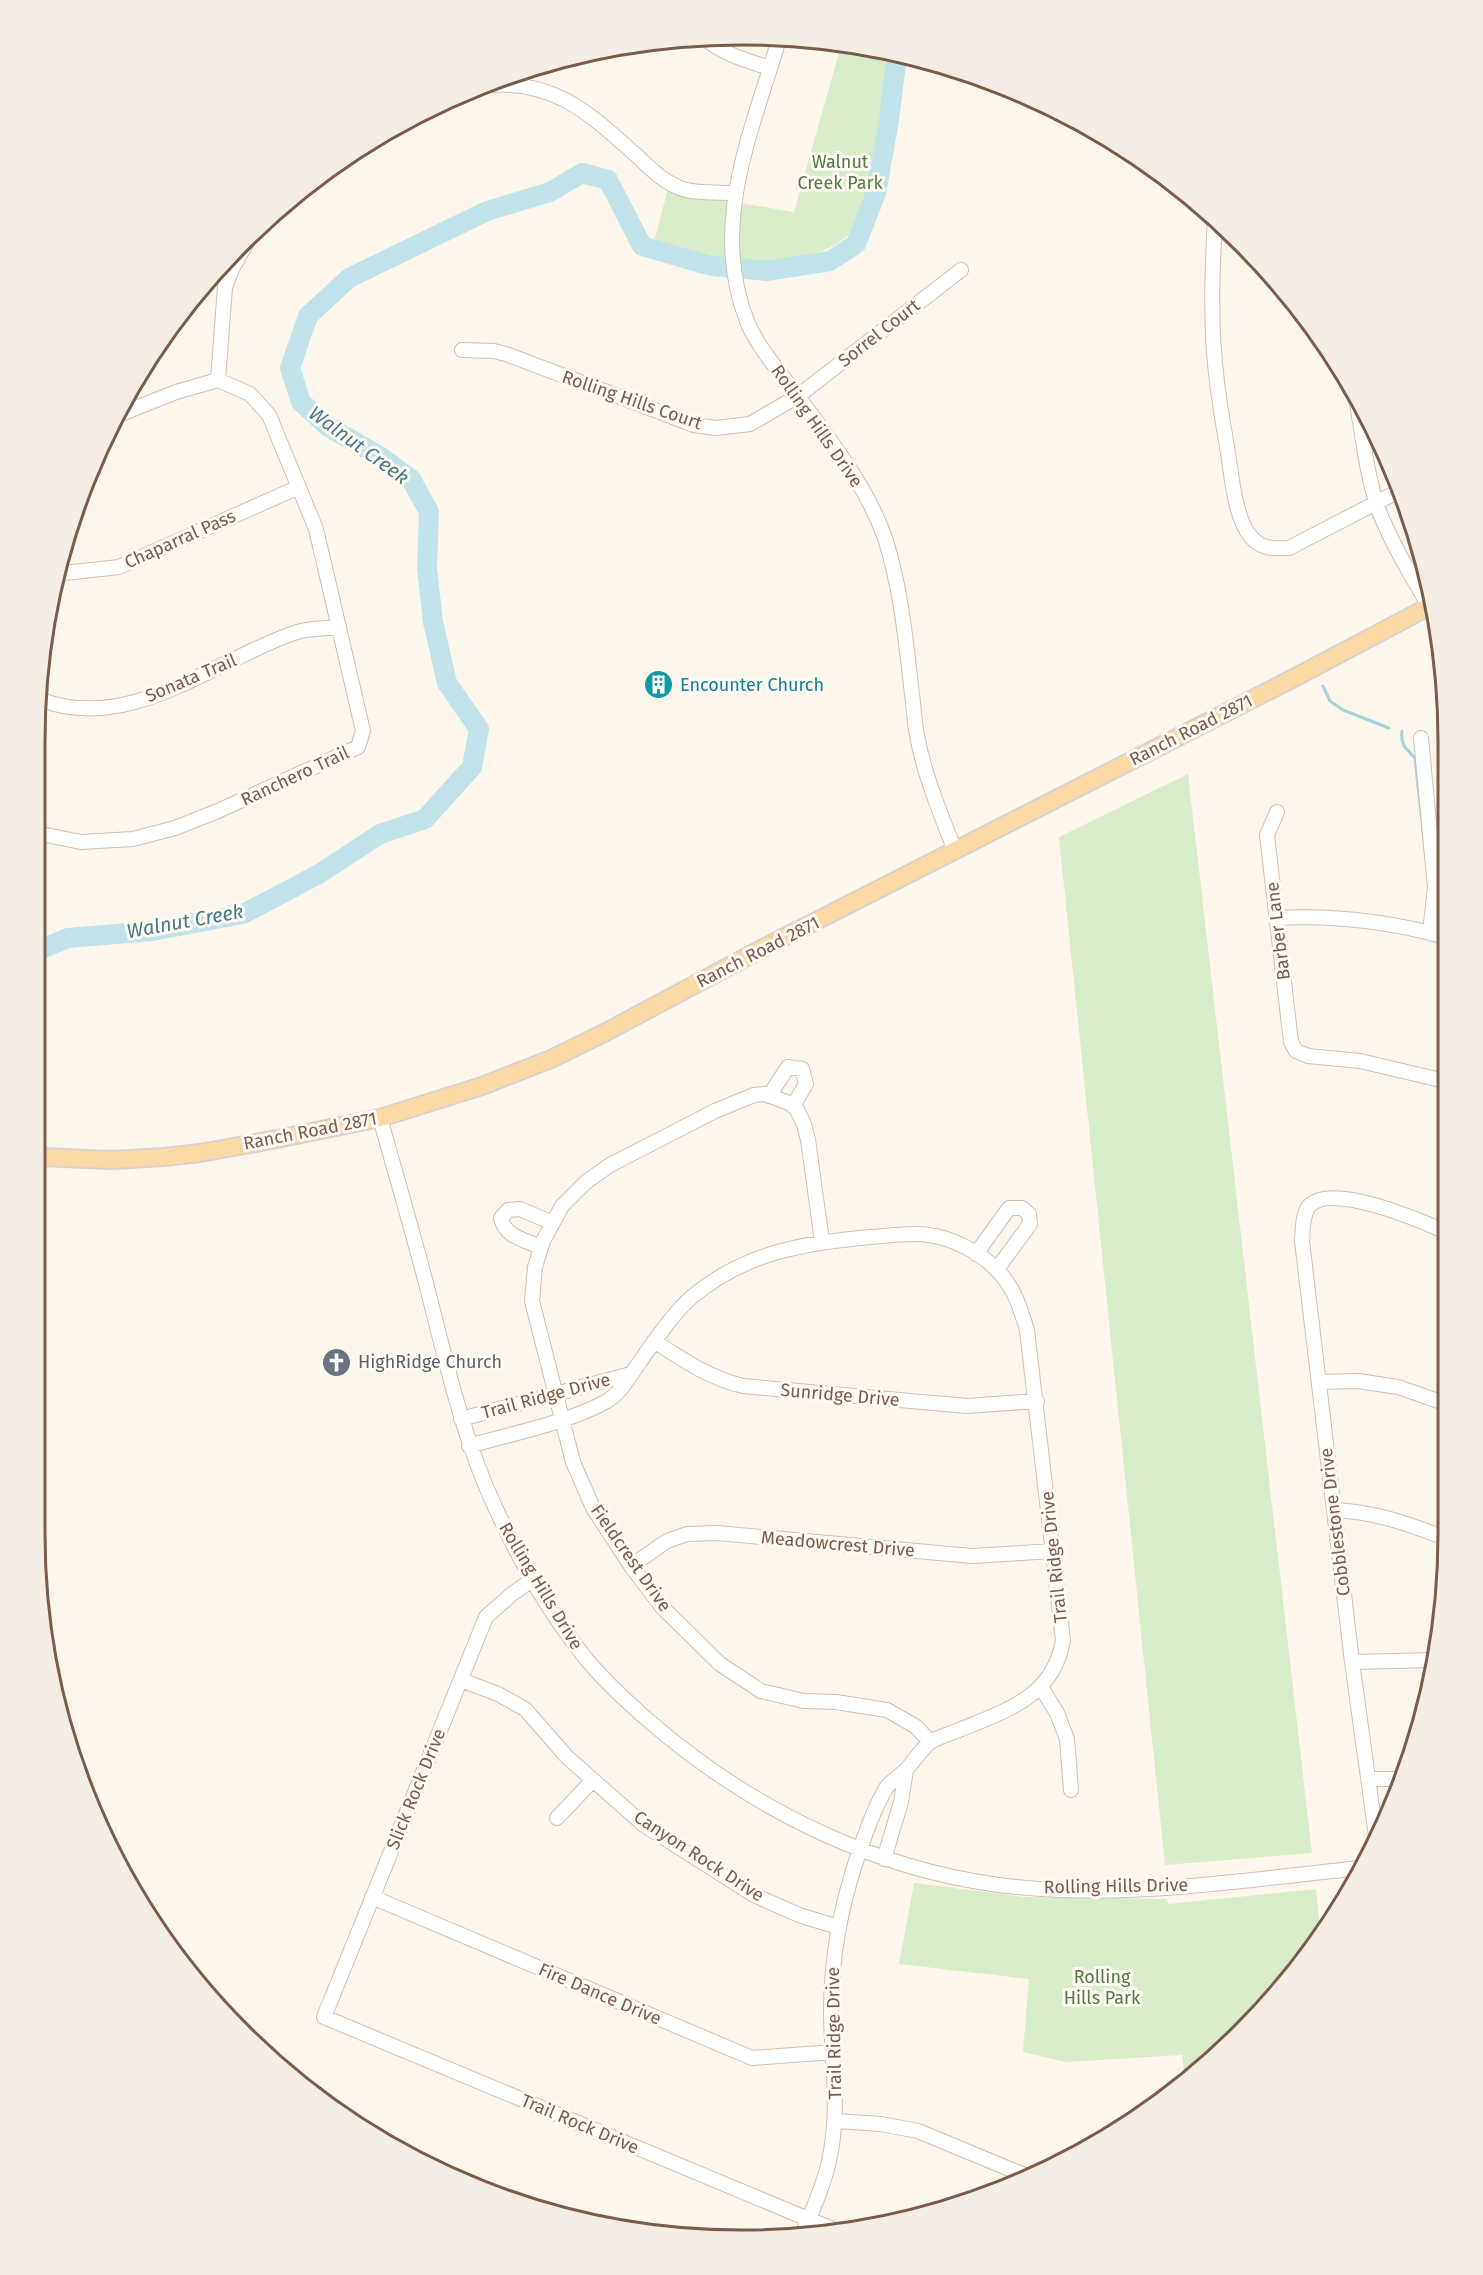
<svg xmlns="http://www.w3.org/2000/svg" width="1483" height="2275" font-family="'Fira Sans',sans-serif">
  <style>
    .green { fill: #d8ecc9 }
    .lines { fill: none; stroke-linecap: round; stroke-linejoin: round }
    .stream { stroke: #a5d3da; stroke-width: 3 }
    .river { stroke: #bfe3e8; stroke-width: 20 }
    .minor-casing { stroke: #d1beb0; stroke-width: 16 }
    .major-casing { stroke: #dad1cd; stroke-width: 20 }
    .minor { stroke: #fff; stroke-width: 14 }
    .major { stroke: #fbd9a5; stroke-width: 16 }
    .labels { text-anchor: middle; stroke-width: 6; stroke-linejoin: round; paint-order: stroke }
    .park-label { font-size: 18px; fill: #537a41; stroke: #fffaf3 }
    .street-label { font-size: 18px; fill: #7a5c4d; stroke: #fffaf3 }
    .culture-label { font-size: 18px; fill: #0d838f; stroke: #fffaf3; text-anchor: start }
    .worship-label { font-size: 18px; fill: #5b616d; stroke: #fffaf3; text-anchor: start }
    .water-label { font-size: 20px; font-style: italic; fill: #437c86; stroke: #fffaf3 }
    .rim { fill: none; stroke: #7a5c4d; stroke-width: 3 }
  </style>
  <rect width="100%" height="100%" fill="#fdf6ec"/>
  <!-- green -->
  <path class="green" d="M842,42L889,53C883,103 884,159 865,206C861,215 854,231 846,237C795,278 711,261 653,245L668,189L675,192L794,212Z
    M1188,774L1312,1853L1165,1865L1059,837Z
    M914,1883L1024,1897L1167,1899L1168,1904L1316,1889L1320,1929L1273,2000L1207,2065L1185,2081L1182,2055L1066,2062L1023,2052L1029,1979L899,1964Z"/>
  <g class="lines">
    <!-- stream -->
    <path class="stream" d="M1323,686L1330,701L1343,710L1389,728
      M1402,731C1400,744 1406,749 1415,758L1426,858"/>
    <!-- river -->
    <path class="river" d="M41,949L68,938L152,931L243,914L319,874L380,834L425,819L472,767L479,729L447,683L433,622L427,568L429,512L411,479L381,457L327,426L301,402L290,368L308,316L349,278L487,211L550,192L582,173L608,180L642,246L711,266L766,271L830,261L856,244L876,193L889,120L897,55"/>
    <defs>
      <path id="minor" d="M702,36C722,54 745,60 770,68
        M779,39C752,132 709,224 747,321C757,347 783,376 800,399C832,443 867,487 885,538C901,588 906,642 912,694C914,708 914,721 917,735C924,775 940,812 955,851
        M487,85C555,80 589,113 636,155C650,168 662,181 680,188C695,194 718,192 735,193
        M1215,218C1212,273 1210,328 1217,382C1220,408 1225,434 1229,459C1232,481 1236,520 1251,537C1261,549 1274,549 1289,548L1399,491
        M462,350L494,351L506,354L694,425L716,428L750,424L798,396L961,270
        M218,380L225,287L232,269L249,239
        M1356,397C1362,432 1367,478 1379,511C1392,544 1411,575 1429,606
        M57,577L64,573L119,567L299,487
        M41,700C131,733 213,661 294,633C307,628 325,629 339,627
        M1421,738L1435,887L1430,933
        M1277,812L1267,835L1291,1042L1296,1051L1308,1056L1360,1061L1445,1081
        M41,834L81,842L133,839L175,828L218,811L358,747L363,731L316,529L269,415L250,394L218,380L176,392L116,416
        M1277,918C1334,915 1391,922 1446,937
        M769,1096L788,1067L802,1069L806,1084L793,1106
        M380,1118C396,1175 413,1233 428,1291C447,1365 463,1439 496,1509C518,1557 548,1610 580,1651C601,1679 629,1704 656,1727C770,1823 910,1886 1061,1890C1161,1894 1261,1878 1361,1868
        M822,1241L808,1140L804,1124L796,1108L789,1103L765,1094L754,1095L715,1111L610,1165L586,1182L562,1206L543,1241L535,1267L532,1301L573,1462L593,1508L631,1566L662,1607L720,1664L761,1691L804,1701L836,1702L887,1710L915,1726L931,1742
        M541,1247C525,1240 505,1237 501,1218L508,1210L520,1209L553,1223
        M976,1254L1009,1208H1022L1029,1214L1030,1224L997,1269
        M654,1341C683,1360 709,1378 743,1386L967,1406L1037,1401
        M1319,1382L1358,1381L1398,1387L1444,1403
        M461,1419L631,1374
        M469,1446C513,1433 568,1423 607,1401C621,1393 630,1376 639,1363C654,1342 673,1313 693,1296C746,1252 805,1243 870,1237C889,1236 911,1232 929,1235C953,1238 981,1253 997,1270C1014,1287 1020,1307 1027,1330L1063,1640C1054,1697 1005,1711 959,1730C950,1734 938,1737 930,1742C921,1750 914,1761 906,1770C900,1776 891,1781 886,1788C874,1809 866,1832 858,1855C840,1909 831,1958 831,2015C832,2061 839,2105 831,2151C826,2181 813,2209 801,2237
        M1334,1510C1376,1512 1404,1523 1443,1537
        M631,1566L667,1541L687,1534L717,1533L972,1556L1053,1551
        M533,1579L512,1594L486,1617L324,2017L837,2231
        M1352,1662L1435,1660
        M461,1680L498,1694L525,1709L567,1757L644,1825L754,1895L799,1915L838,1927
        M1041,1687L1057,1713L1067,1739L1071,1790
        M1368,1779H1403
        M557,1818L593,1780
        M1377,1843L1352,1662L1302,1241C1303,1231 1302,1213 1310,1205C1333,1183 1419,1220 1444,1231
        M884,1859L901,1802L906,1770
        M372,1897L752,2058L834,2052
        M835,2121L881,2124L918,2131L1024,2175"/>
      <path id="major" d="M41,1157L112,1160L164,1157L200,1153L272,1140L380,1118L482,1086L551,1059L606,1032L769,945L1290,680L1432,605"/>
    </defs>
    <!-- minor casing -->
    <use href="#minor" class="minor-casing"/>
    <!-- major casing -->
    <use href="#major" class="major-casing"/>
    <!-- minor -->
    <use href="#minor" class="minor"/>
    <!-- major -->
    <use href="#major" class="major"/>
  </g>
  <!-- icons -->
  <defs>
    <symbol id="building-disc" viewBox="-11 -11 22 22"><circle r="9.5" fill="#0f9aa8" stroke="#fffaf3"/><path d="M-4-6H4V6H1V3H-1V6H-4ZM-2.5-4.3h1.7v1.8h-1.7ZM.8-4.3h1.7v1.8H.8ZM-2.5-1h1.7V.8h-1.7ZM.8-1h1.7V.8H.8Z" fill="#fff"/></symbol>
    <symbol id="church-disc" viewBox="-11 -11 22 22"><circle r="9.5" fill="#6b7280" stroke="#fffaf3"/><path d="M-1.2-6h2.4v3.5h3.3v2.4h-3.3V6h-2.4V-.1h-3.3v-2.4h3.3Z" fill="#fff"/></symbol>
  </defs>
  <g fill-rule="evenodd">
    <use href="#building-disc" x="642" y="668" width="33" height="33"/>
    <use href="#church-disc" x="320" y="1346" width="33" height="33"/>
  </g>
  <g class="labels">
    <!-- park labels -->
    <g class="park-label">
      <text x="840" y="168">Walnut<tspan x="840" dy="21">Creek Park</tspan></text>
      <text x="1102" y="1983">Rolling<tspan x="1102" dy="21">Hills Park</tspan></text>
    </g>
    <!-- street labels -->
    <g class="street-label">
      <text transform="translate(879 333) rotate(-38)" y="6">Sorrel Court</text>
      <text transform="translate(632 400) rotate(19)" y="6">Rolling Hills Court</text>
      <text transform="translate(817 426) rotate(55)" y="6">Rolling Hills Drive</text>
      <text transform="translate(180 539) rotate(-24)" y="6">Chaparral Pass</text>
      <text transform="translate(191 678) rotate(-23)" y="6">Sonata Trail</text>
      <text transform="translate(1191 730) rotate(-27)" y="6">Ranch Road 2871</text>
      <text transform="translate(295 776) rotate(-25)" y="6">Ranchero Trail</text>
      <text transform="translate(1278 931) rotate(-97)" y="6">Barber Lane</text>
      <text transform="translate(758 952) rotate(-27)" y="6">Ranch Road 2871</text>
      <text transform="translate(310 1131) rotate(-11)" y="6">Ranch Road 2871</text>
      <text transform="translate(840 1395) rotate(5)" y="6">Sunridge Drive</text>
      <text transform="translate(546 1396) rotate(-15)" y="6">Trail Ridge Drive</text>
      <text transform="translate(1335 1522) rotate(-97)" y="6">Cobblestone Drive</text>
      <text transform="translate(838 1544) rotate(5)" y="6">Meadowcrest Drive</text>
      <text transform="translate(1054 1557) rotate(-96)" y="6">Trail Ridge Drive</text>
      <text transform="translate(631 1558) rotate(55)" y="6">Fieldcrest Drive</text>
      <text transform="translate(541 1586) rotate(59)" y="6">Rolling Hills Drive</text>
      <text transform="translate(416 1789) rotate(-68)" y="6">Slick Rock Drive</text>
      <text transform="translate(699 1856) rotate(33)" y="6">Canyon Rock Drive</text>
      <text transform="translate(1116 1886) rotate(-1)" y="6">Rolling Hills Drive</text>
      <text transform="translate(600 1994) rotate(23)" y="6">Fire Dance Drive</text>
      <text transform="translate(834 2033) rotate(-91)" y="6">Trail Ridge Drive</text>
      <text transform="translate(580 2124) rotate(23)" y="6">Trail Rock Drive</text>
    </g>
    <!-- culture labels -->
    <g class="culture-label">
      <text x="680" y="691">Encounter Church</text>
    </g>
    <!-- worship labels -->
    <g class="worship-label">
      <text x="358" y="1368">HighRidge Church</text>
    </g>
    <!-- water labels -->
    <g class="water-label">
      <text transform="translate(359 445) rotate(36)" y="7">Walnut Creek</text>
      <text transform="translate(185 921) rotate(-10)" y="7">Walnut Creek</text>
    </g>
  </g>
  <!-- crop -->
  <path d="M0 0H1483V2275H0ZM741 45H742A696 696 0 0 1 1438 741V1534A696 696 0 0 1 742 2230H741A696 696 0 0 1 45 1534V741A696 696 0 0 1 741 45Z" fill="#f4ede6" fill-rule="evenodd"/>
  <path class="rim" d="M741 45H742A696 696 0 0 1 1438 741V1534A696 696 0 0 1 742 2230H741A696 696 0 0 1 45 1534V741A696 696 0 0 1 741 45Z"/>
</svg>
